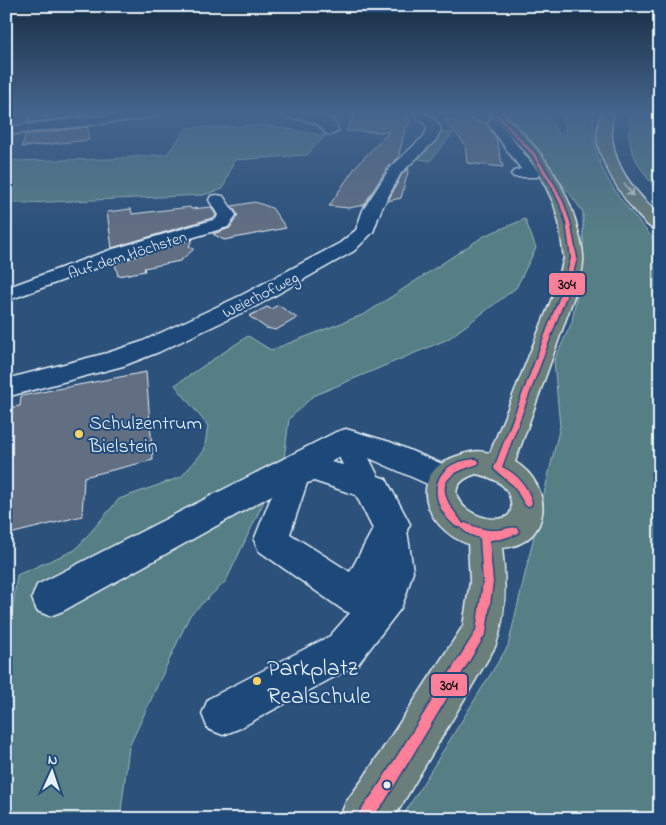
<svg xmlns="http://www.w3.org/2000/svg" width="666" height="825" font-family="'Indie Flower',sans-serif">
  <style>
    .green { fill: #567e85; stroke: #9fb8be }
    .building { fill: #626e81; stroke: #e8f1f8 }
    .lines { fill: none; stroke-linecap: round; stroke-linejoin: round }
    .minor-casing { stroke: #e8f1f8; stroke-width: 3 }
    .major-casing { stroke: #e8f1f8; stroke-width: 3 }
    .minor { fill: #1f4a7a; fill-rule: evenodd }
    .major { fill: #6b7f7c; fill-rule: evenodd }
    .bus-1-casing { stroke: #1f4a7a; stroke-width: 3 }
    .bus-1 { fill: #ff8098; fill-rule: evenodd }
    .oneway { stroke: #c2cfd3 }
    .poi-dot { fill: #ffd166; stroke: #1f4a7a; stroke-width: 2 }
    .bus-dot { fill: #e8f1f8; stroke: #1f4a7a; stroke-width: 2 }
    .labels { text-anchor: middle; stroke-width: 4; stroke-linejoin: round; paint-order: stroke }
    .far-street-label { font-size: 16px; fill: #e8f1f8; stroke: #1f4a7a }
    .poi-label { font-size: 20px; fill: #e8f1f8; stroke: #1f4a7a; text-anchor: start }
    .near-poi-label { font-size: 24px; fill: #e8f1f8; stroke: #1f4a7a; text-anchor: start }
    .line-badge { stroke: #1f4a7a; stroke-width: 2 }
    .pale-badge-label { font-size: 14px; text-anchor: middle; font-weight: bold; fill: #111 }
  </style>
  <rect width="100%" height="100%" fill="#2c517b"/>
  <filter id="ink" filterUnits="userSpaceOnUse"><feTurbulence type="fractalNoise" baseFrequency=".02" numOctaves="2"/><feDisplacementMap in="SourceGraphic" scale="10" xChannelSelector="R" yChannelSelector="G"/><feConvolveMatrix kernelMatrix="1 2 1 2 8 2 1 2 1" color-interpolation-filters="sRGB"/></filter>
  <g filter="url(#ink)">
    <!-- green -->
    <path class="green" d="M498,113H544L553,123L556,132L563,134L566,132L564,121L558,113H595C584,165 628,209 660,246V819H401L508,646L560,426L554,361L572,322L583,258V212L547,163Z
      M633,113H660V193C640,170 620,143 633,113Z
      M266,125L325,136L307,155L234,160L223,189L203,195L6,204V161L111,159L167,154L187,128Z
      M441,132L453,133L430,161L415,158L416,153Z
      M525,219L536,248L516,288L448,339L313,396L289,419L284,459L226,581L190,615L129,747L120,819H6V658L17,575L75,550L119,499L181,477L204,451L208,426L175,385L248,336L271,350L365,314L484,236Z"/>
    <!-- building -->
    <path class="building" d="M67,113H88V115L27,123L28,117Z
      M355,113H371L372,115L402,113L406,117L408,115L407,118L411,122L405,129L398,158L388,167L364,205L349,208L329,206L356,166L389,132L346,131Z
      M473,119L476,121L487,123L496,138L503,167L467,163L465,144L444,120Z
      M88,127L89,140L22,147L25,135Z
      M409,168L401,198L388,201L402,174Z
      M255,202L272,208L286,228L224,240L213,234L230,228L238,215L232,206Z
      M190,207L191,209L211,207L216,215L215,217L112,248L107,212L131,209L132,214Z
      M193,239L189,246L194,249L180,261L144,268L145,271L118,276L115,263Z
      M278,305L297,318L276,330L266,328L249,316L267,307L271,309Z
      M146,372L153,460L84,477L82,516L6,535V408L20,406L21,396Z"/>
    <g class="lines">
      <defs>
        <path id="minor" d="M125,113H162L156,117L6,135V127Z
          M281,113C295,113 337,110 338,131L331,135L326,134C318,118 299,120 283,116Z
          M413,113C427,113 435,115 441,130L435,141L401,173L381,210L373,232L354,251L258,305L159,352L123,366L6,397V379L107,353L141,342L242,295L340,243L356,230L363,210L390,168L424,136L427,130L426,125Z
          M495,118L509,119L511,122L509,125L502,126L540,174L537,177H514L511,174L514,171L521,169L488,124L491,119Z
          M217,195L223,196L236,215L228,227L124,258L6,301V288L110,250L216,219L218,215L209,200L211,196Z
          M346,429L390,442L454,469L458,478L454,487L443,491L369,458L378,476L386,479L410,524L407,530L413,571L406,595L401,608L358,664L238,729L223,735L208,729L202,714L208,699L330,636L350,613L343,610L259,551L254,540L272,495L63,611L50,616L37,611L32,598L37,585L336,432ZM339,457L343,465L331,462ZM314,481L356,495L373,529L350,572L290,534L307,483Z"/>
        <path id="major" d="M489,113H502C539,146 569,186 579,235C581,243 584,253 583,261C583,270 580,279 577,288L515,462C554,485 553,544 502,548C506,581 507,616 495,647L397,813L392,819H339L346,802L363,779L463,626L470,582L468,544C423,528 405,471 460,455C471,451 478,450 490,453L556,288L564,258L559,222L554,204L546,187L529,156ZM476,474C486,476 496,479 503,486C511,494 517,515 503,518C472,525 432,488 476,474Z
          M601,113H613C605,157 630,187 660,216V232C639,227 601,166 598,144C596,133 598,124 601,113Z"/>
      </defs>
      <!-- minor casing -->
      <use href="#minor" class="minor-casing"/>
      <!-- major casing -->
      <use href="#major" class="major-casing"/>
      <!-- minor -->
      <use href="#minor" class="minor"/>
      <!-- major -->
      <use href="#major" class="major"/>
      <defs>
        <path id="bus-1" d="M493,113H497L535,153L556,187L564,204L570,222L577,258L569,288L502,467C518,474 527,486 532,502L531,505L528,506L525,505L514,486L495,470L494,468L563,288L571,258L566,222L560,204L552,187L532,155Z
          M475,459L478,460L479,462L478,464C458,471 435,477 449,504C453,511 459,517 463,524L465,523C476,527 485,531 497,530C504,530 511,526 517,528L519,531L517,534L501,539L489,540L493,582L486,633L385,801L371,819H357L358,814L375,791L476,631L483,582L480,538C473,536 464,533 461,527C456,527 455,526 451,522C436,508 429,481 449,467C456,462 466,460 475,459Z"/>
      </defs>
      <!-- bus-1 casing -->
      <use href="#bus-1" class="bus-1-casing"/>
      <!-- bus-1 -->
      <use href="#bus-1" class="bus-1"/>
    </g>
    <!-- one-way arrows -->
    <defs><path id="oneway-shaft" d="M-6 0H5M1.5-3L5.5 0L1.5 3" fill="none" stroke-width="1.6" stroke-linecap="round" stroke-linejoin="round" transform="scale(1.25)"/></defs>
    <use class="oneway" href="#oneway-shaft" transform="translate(629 190) rotate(54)"/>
  </g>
  <!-- sky -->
  <linearGradient id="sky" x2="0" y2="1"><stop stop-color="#182d44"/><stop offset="0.49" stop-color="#45658d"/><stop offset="1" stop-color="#45658d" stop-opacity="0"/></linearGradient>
  <rect width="666" height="229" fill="url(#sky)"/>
  <!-- markers -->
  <g class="poi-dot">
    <circle cx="79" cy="434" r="5"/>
    <circle cx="257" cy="681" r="5"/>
  </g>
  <circle class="bus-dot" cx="387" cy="785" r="4.5"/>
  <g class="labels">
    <!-- far-street labels -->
    <g class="far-street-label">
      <text transform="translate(127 254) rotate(-18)" y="6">Auf dem Höchsten</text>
      <text transform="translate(260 294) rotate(-27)" y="6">Weierhofweg</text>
    </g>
    <!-- poi labels -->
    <g class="poi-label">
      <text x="89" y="429">Schulzentrum<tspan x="89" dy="23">Bielstein</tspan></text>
    </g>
    <!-- near-poi labels -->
    <g class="near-poi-label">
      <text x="267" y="675">Parkplatz<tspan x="267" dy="28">Realschule</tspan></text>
    </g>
  </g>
  <g class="line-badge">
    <rect x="548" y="272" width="38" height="24" rx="5" fill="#ff8098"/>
    <rect x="430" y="673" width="38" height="24" rx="5" fill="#ff8098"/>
  </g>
  <g class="pale-badge-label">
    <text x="567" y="289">304</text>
    <text x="449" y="690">304</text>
  </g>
  <!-- margin -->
  <rect width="666" height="825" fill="none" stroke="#1f4a7a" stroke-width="25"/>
  <rect x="12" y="12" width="641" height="800" fill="none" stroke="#e8f1f8" stroke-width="2" filter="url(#ink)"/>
  <!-- north arrow -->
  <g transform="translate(52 772) rotate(3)" stroke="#1f4a7a" stroke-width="4" paint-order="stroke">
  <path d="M0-4L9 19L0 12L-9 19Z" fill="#e8f1f8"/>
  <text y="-8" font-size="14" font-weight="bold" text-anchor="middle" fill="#e8f1f8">N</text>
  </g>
</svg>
